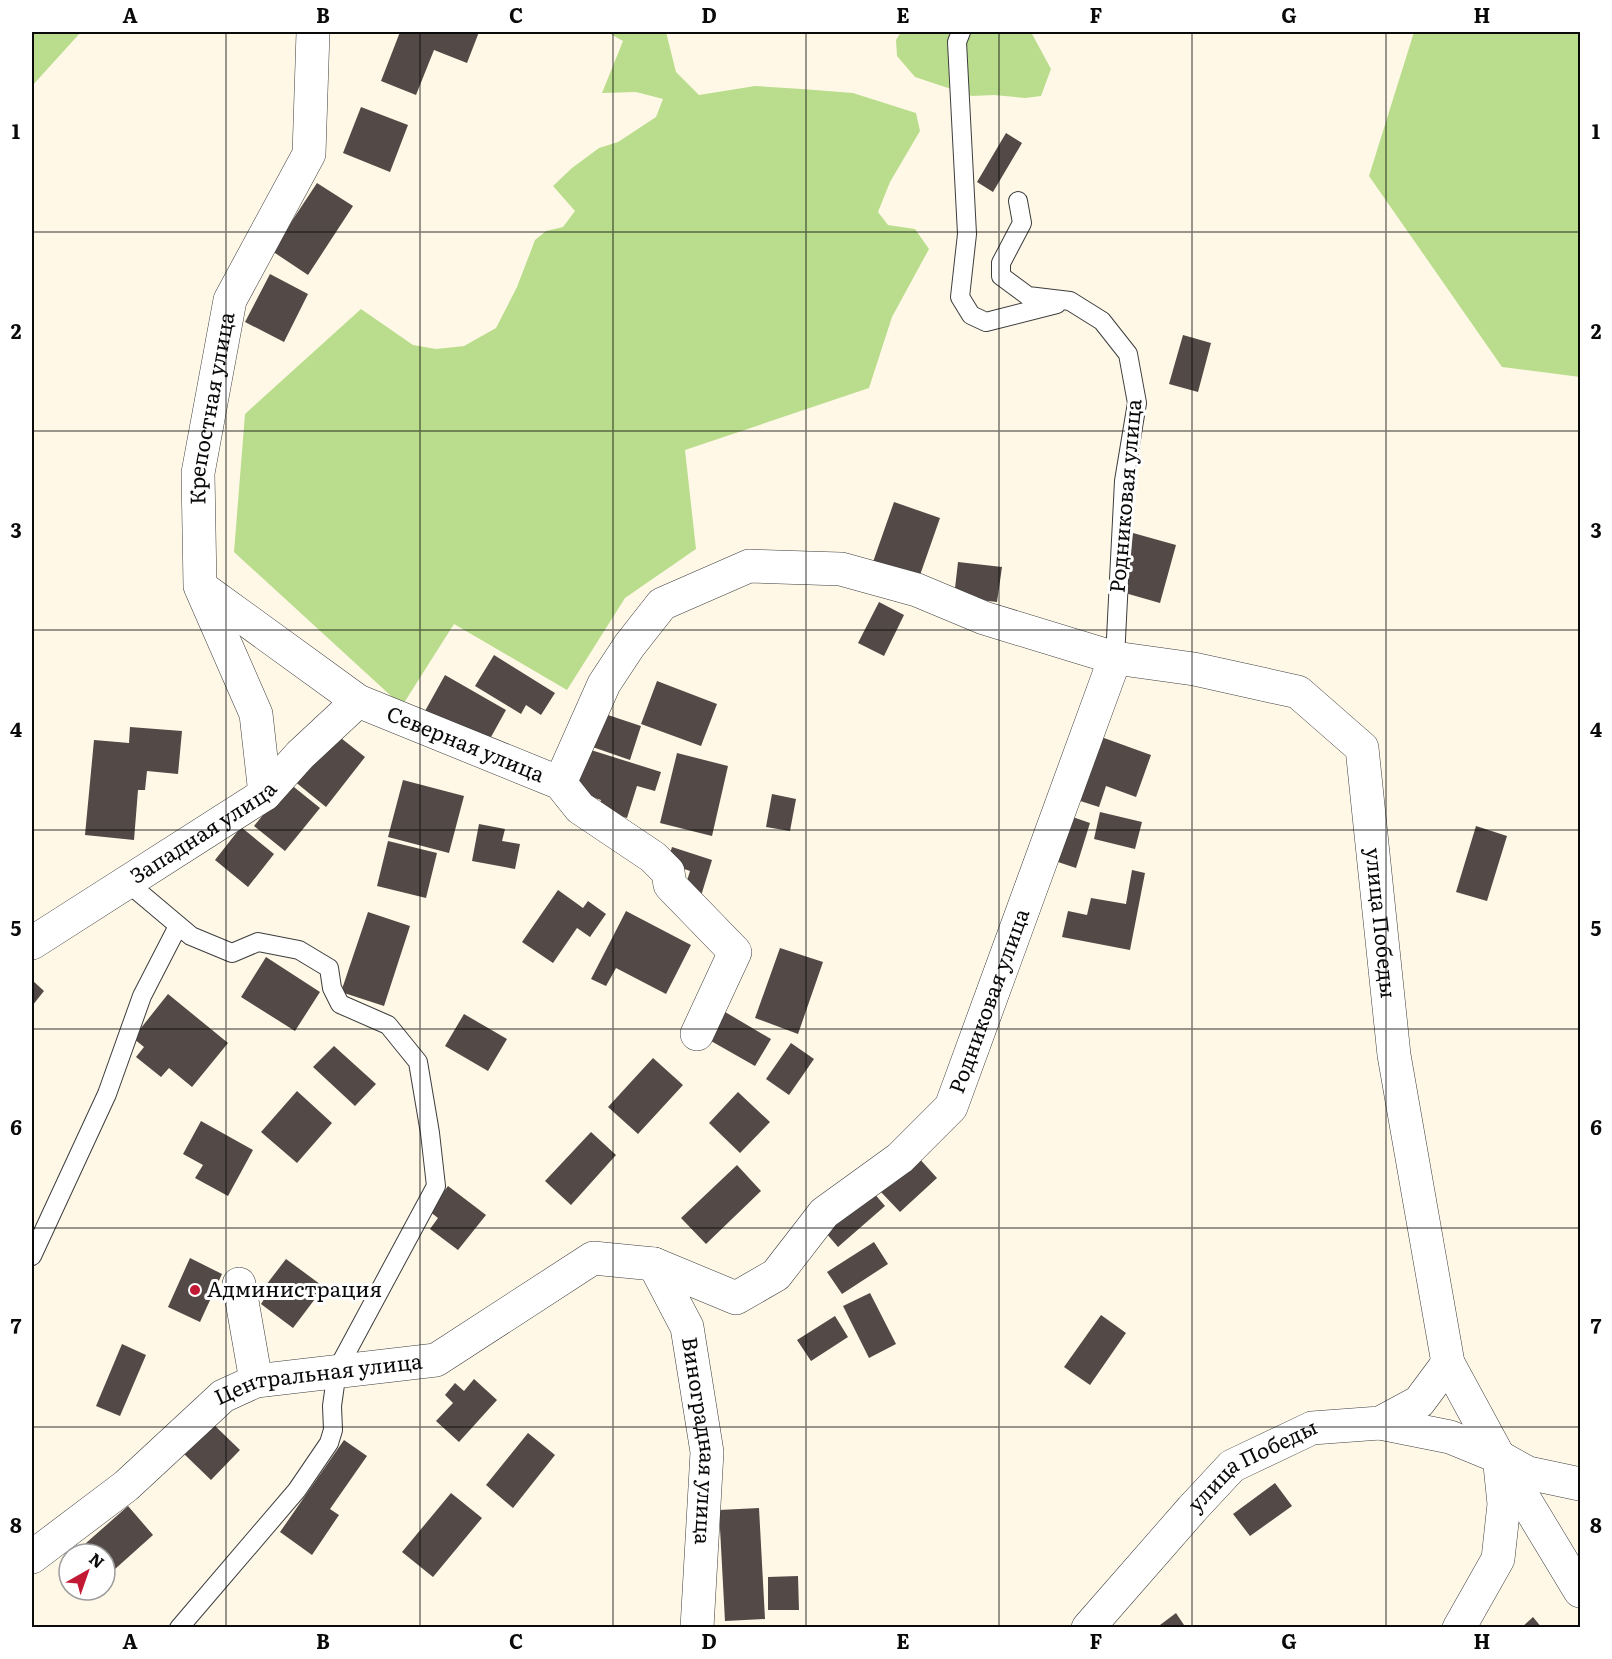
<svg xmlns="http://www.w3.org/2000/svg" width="1612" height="1659" font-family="Literata,serif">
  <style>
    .forest { fill: #badd8d }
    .building { fill: #534946 }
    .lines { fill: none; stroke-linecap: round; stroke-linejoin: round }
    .service-casing { stroke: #3d3d3d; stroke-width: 20 }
    .minor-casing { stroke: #3d3d3d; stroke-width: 34 }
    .service { stroke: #fff; stroke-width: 18 }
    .minor { stroke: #fff; stroke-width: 33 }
    .grid { fill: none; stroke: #0a0a0a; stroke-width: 1.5; stroke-opacity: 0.55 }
    .poi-dot { fill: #c21a35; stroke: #fff; stroke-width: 2 }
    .labels { text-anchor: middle; stroke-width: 6; stroke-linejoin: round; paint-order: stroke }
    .street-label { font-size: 21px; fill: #0a0a0a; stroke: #fff }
    .poi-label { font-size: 21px; fill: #0a0a0a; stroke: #fff; text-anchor: start }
    .neatline { fill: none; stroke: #0a0a0a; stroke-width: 2 }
    .grid-label { font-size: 20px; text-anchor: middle; font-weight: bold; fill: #0a0a0a }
  </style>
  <rect width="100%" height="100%" fill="#fff8e7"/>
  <!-- forest -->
  <path class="forest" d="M32,32H81L32,86Z
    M607,32H666L676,72L699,95L755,86L802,89L853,93L916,113L920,131L890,182L878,212L888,225L915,229L929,249L892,317L869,388L685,450L696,549L625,598L567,690L454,624L402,706L234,552L245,414L361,309L413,345L436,349L464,346L496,328L517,287L535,240L546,231L563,227L575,211L553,186L572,168L599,148L618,142L656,117L663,99L636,92L602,93L623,41Z
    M901,32H1031L1051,69L1041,96L1025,98L994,95L972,96L915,77L897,56L896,40Z
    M1414,32H1580V377L1502,367L1369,176Z"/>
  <!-- building -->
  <path class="building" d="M400,32H479L467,63L434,50L416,95L381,81Z
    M361,107L408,125L390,172L343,153Z
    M1006,133L1022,143L993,192L977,182Z
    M317,183L353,206L308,275L272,251Z
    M270,274L308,294L284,342L245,322Z
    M1183,335L1211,343L1198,392L1169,384Z
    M894,502L940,518L919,578L873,562Z
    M1133,533L1176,545L1160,603L1118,591Z
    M958,562L1002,567L997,602L954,597Z
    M879,602L904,615L884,656L858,643Z
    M494,655L555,693L541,715L526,705L521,714L475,686Z
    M445,675L506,710L486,746L425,711Z
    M657,681L717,704L701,746L641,724Z
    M593,710L641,726L630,760L581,743Z
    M130,727L182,731L178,774L147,771L145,790H138L134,840L85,835L94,740L129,743Z
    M327,727L365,757L326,807L288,776Z
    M1093,734L1151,755L1136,797L1106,786L1099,807L1071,798Z
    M575,745L661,772L655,791L637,786L627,818L598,809L601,800L563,788Z
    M677,753L728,766L712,836L660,823Z
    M403,780L464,796L449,853L388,837Z
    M289,783L320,808L285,851L254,826Z
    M772,794L796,799L790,831L766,827Z
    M1100,812L1142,822L1135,849L1094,839Z
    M1064,814L1090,823L1076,868L1049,859Z
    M479,824L505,829L502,841L520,844L515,869L472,861Z
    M1476,826L1507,836L1487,901L1456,892Z
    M241,827L274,854L248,887L215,860Z
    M388,841L437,853L426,898L377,886Z
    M672,847L712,860L701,896L684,890L690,871L667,863Z
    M1132,870L1145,873L1130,950L1062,937L1068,911L1087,915L1091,898L1126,904Z
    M558,890L583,908L588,901L606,914L590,937L577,928L553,963L522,942Z
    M626,911L691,945L666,994L616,968L606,986L591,979Z
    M368,912L410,926L384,1006L341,992Z
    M780,948L823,962L798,1034L755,1018Z
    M266,957L320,992L295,1031L241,997Z
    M32,980L44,991L32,1006Z
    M168,994L228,1043L192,1087L169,1068L161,1077L136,1057L144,1047L133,1038Z
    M720,1009L771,1039L755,1066L704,1037Z
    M464,1014L507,1039L488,1071L445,1046Z
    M791,1043L814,1059L789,1095L766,1079Z
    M334,1046L376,1084L355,1106L313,1067Z
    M653,1058L683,1085L638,1134L608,1107Z
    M297,1091L332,1123L297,1163L261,1132Z
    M738,1092L770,1122L740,1153L709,1123Z
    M201,1121L253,1150L228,1196L195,1178L203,1165L183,1154Z
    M591,1132L616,1155L571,1205L545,1181Z
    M917,1156L937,1178L900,1212L880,1191Z
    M737,1165L761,1191L706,1244L681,1218Z
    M867,1185L885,1206L838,1247L820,1226Z
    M448,1186L486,1215L458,1250L430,1229L438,1218L429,1211Z
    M874,1242L888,1264L842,1294L827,1272Z
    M190,1258L222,1274L200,1322L168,1307Z
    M286,1259L324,1287L293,1328L261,1304L268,1293L263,1289Z
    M870,1293L896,1344L869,1358L843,1306Z
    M1101,1315L1126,1333L1090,1385L1064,1367Z
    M835,1316L848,1337L811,1361L797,1340Z
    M122,1344L146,1355L120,1416L96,1406Z
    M474,1379L497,1400L459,1442L436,1421L453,1403L445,1395L455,1383L464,1391Z
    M211,1422L240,1450L211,1480L182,1452Z
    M528,1433L555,1455L513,1508L486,1485Z
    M344,1440L367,1456L330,1509L339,1515L312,1555L280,1532Z
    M1275,1483L1292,1506L1250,1536L1233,1514Z
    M451,1493L482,1518L433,1577L402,1552Z
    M128,1506L153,1535L105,1578V1554H80L77,1551Z
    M759,1508L765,1619L725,1621L719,1510Z
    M798,1576L799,1610H768V1577Z
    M1176,1613L1186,1628H1156Z
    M1533,1617L1542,1628H1521Z"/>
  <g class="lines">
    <defs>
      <path id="service" d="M961,32L957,42L967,234L960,297L971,315L986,322L1057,304
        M1018,201L1022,223L1001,263V276L1028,296L1070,301L1102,321L1128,354L1137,403L1124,481L1115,658
        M128,883L191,936L232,953L258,942L299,950L329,968L332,988L340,1004L388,1025L418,1062L430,1133L436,1186L337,1370L332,1406L333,1430L329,1443L297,1490L179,1628
        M32,1256L107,1094L142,996L178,926"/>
      <g id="minor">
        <path id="s1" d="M201,587L358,701L560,783L580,808L653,857L668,872L670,885L735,952L697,1034"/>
        <path id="s2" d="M560,783L604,684L629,646L662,604L749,566L841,569L917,590L984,618L1115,658L1194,669L1298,692L1362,748L1394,1055L1448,1363L1499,1457L1580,1591"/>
        <path id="s3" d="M265,794L256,714L200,586L198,473L230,300L309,154L313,32"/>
        <path id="s4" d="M32,943L265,794L300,755L358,701"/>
        <path id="s5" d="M654,1264L687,1327L707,1452L697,1628"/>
        <path d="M239,1284L256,1381"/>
        <path d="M1380,1423L1450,1437L1499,1457L1528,1473L1580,1484"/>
        <path id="s6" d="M32,1557L126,1486L223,1396L256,1381L436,1360L593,1258L654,1264L736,1298L776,1275L824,1213L900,1158L951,1107L1115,658"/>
        <path id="s7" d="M1088,1628L1192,1509L1232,1466L1312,1428L1380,1423L1419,1402L1448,1363"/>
        <path d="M1459,1628L1498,1559L1504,1504L1500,1465"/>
      </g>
    </defs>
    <!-- service casing -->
    <use href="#service" class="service-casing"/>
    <!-- minor casing -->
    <use href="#minor" class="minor-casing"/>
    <!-- service -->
    <use href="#service" class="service"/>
    <!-- minor -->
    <use href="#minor" class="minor"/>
  </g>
  <!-- grid -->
  <path class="grid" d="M226,32V1628M420,32V1628M613,32V1628M806,32V1628M999,32V1628M1192,32V1628M1386,32V1628M32,232H1580M32,431H1580M32,630H1580M32,830H1580M32,1029H1580M32,1228H1580M32,1427H1580"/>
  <!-- markers -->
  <circle class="poi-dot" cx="195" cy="1290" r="6"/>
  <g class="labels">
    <!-- street labels -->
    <g class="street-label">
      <text dy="7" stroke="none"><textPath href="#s3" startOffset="399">Крепостная улица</textPath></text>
      <text transform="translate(1126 496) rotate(-85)" y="7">Родниковая улица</text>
      <text dy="7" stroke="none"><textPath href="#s1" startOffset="310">Северная улица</textPath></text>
      <text dy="7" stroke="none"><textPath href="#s4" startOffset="204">Западная улица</textPath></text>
      <text dy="7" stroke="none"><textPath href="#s2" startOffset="1130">улица Победы</textPath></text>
      <text dy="7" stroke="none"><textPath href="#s6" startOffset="1208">Родниковая улица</textPath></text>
      <text dy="7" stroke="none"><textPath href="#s6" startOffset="348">Центральная улица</textPath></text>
      <text dy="7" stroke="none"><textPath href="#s5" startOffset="186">Виноградная улица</textPath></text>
      <text dy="7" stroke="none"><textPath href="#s7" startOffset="234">улица Победы</textPath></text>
    </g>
    <!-- poi labels -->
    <g class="poi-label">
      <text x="207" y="1297">Администрация</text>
    </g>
  </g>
  <!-- border -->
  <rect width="1612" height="1659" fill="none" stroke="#ffffff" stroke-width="66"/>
  <!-- north arrow -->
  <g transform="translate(87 1572) rotate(40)"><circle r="28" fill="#ffffff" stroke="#9d9d9d" stroke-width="1.5"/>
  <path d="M0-4.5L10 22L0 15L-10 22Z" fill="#c21a35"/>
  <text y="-9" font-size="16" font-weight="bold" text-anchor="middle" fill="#0a0a0a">N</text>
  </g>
  <rect x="33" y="33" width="1546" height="1593" class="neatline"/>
  <g class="grid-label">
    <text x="130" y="23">A</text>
    <text x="323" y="23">B</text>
    <text x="516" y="23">C</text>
    <text x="709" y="23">D</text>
    <text x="903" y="23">E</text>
    <text x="1096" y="23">F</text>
    <text x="1289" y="23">G</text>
    <text x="1482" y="23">H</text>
    <text x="16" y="139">1</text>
    <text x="1596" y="139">1</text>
    <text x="16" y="339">2</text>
    <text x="1596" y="339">2</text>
    <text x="16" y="538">3</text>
    <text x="1596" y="538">3</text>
    <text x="16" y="737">4</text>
    <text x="1596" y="737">4</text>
    <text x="16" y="936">5</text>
    <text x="1596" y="936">5</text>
    <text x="16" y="1135">6</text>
    <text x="1596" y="1135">6</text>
    <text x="16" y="1334">7</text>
    <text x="1596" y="1334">7</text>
    <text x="16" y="1533">8</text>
    <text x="1596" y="1533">8</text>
    <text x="130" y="1649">A</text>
    <text x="323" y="1649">B</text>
    <text x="516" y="1649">C</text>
    <text x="709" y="1649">D</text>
    <text x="903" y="1649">E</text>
    <text x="1096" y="1649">F</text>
    <text x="1289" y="1649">G</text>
    <text x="1482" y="1649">H</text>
  </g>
</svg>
